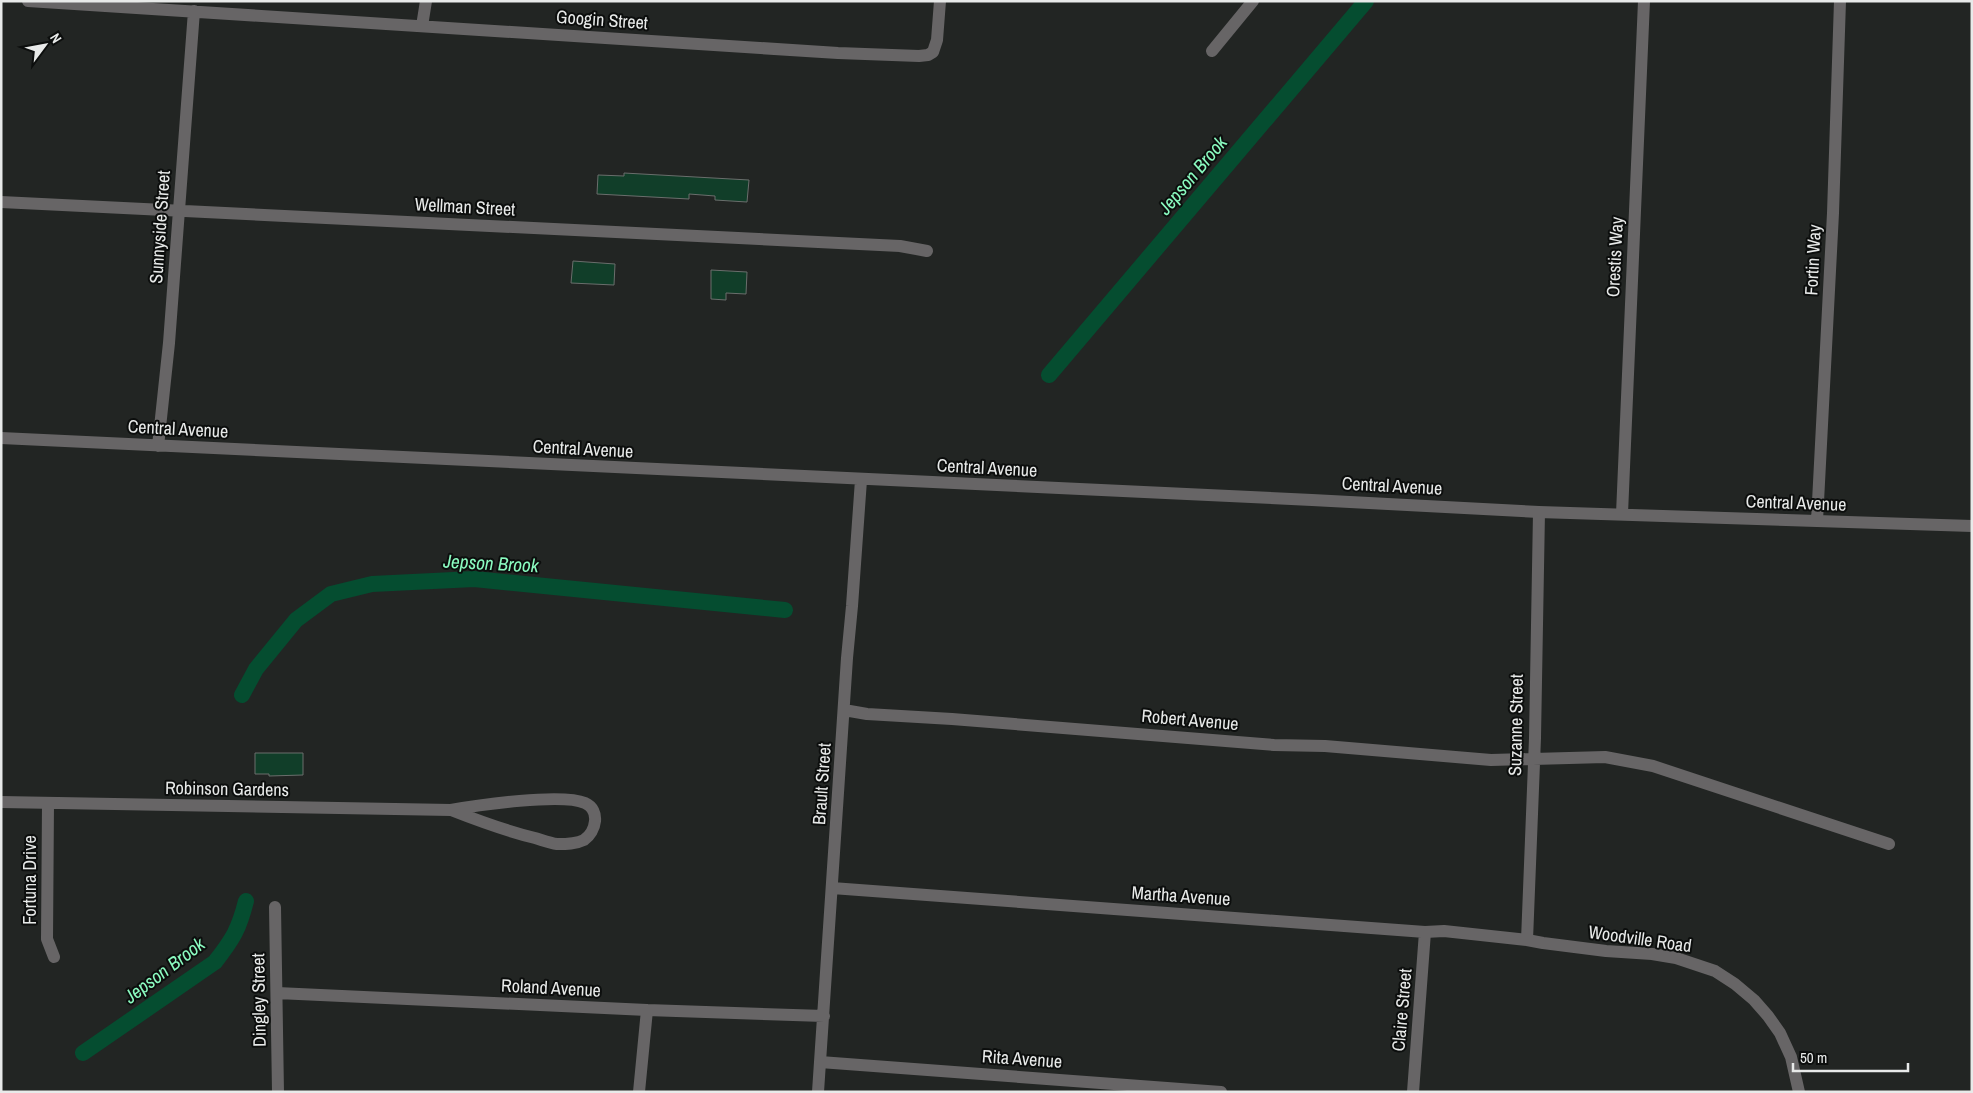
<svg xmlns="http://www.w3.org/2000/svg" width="1973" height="1093" font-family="'Archivo Narrow',sans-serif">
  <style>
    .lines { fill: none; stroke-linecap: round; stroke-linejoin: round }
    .canal { stroke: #054d30; stroke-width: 16 }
    .building { fill: #113e29; stroke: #6a6e6c }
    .minor { stroke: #676566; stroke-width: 12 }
    .labels { text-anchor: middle; stroke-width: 4; stroke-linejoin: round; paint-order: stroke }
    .street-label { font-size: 18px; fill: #e8eae9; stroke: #0c0e0d }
    .water-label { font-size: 19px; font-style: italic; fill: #8bfcc1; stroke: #0c0e0d }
  </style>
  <rect width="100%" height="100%" fill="#222523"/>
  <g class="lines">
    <!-- canal -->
    <path class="canal" d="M1049,375L1366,1
      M242,695L256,669L296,620L331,594L372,584L474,579L785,610
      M83,1053L215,962C233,939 239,929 246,901"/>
  </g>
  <!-- building -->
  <path class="building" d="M624,173L749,180L747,202L715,200V196L689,194V199L597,194L598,175L624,176Z
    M573,261L615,264L614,285L571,283Z
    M711,270L747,272L746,294L726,293V300L711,299Z
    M255,753H303V775L269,776V774H255Z"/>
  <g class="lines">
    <!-- minor -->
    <path class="minor" d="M28,1L838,53L919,56L928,55L933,52L937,40L940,1
      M422,26L426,1
      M1212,51L1253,1
      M1,202L900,246L927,251
      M1,438L1312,500L1539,512L1972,526
      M158,446L169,343L194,11
      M1622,514L1644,1
      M1817,521L1833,213L1840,1
      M844,710L867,714L952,719L1274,745L1325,746L1491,760L1605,757L1653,766L1889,844
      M1,802L451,810C478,805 562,793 585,803C601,810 596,832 584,840C576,844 566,844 557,844C550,843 542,840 535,838C506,831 479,821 451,810
      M48,803L47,939L54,957
      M832,888L1425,932L1444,931L1527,940L1543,943L1606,951L1652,954L1676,958L1715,971L1735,984L1754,1000L1768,1016L1780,1033L1791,1057L1799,1092
      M275,907L278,1092
      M1527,940L1535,738L1539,512
      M277,993L647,1010L824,1016
      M820,1062L1221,1092
      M639,1092L647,1010
      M818,1092L847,658L852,606L861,480
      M1413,1092L1425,932"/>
  </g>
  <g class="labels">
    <!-- street labels -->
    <g class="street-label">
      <text transform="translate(602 20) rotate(4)" y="6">Googin Street</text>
      <text transform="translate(465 207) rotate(3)" y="6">Wellman Street</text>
      <text transform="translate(160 227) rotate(-86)" y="6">Sunnyside Street</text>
      <text transform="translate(1615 257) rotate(-87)" y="6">Orestis Way</text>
      <text transform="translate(1813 260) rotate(-87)" y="6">Fortin Way</text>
      <text transform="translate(178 429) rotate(3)" y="6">Central Avenue</text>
      <text transform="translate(583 449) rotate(3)" y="6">Central Avenue</text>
      <text transform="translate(987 468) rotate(3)" y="6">Central Avenue</text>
      <text transform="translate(1392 486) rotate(3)" y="6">Central Avenue</text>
      <text transform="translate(1796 503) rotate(2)" y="6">Central Avenue</text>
      <text transform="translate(1190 720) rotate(5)" y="6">Robert Avenue</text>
      <text transform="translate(1516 725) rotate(-89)" y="6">Suzanne Street</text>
      <text transform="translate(822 784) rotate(-86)" y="6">Brault Street</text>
      <text transform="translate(227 789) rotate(1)" y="6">Robinson Gardens</text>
      <text transform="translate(30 880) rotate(-90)" y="6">Fortuna Drive</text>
      <text transform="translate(1181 896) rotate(4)" y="6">Martha Avenue</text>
      <text transform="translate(1640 939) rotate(8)" y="6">Woodville Road</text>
      <text transform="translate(551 988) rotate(3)" y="6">Roland Avenue</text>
      <text transform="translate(259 1000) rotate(-91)" y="6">Dingley Street</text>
      <text transform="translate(1402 1010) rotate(-85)" y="6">Claire Street</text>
      <text transform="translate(1022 1059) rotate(4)" y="6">Rita Avenue</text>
    </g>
    <!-- water labels -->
    <g class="water-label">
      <text transform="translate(1192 175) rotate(-50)" y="7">Jepson Brook</text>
      <text transform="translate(491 563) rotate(3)" y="7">Jepson Brook</text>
      <text transform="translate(164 970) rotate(-37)" y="7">Jepson Brook</text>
    </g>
  </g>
  <!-- border -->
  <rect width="1973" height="1093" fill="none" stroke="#e8eae9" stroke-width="5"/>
  <!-- north arrow -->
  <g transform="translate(45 45) rotate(58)" stroke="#0c0e0d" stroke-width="4" paint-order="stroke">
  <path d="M0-4L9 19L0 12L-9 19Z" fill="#e8eae9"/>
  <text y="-8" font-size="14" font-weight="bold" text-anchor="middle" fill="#e8eae9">N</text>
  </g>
  <!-- scale -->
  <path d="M1793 1063v8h115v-8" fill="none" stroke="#e8eae9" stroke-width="2.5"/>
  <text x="1800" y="1063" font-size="15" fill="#e8eae9" stroke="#0c0e0d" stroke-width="4" paint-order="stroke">50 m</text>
</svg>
